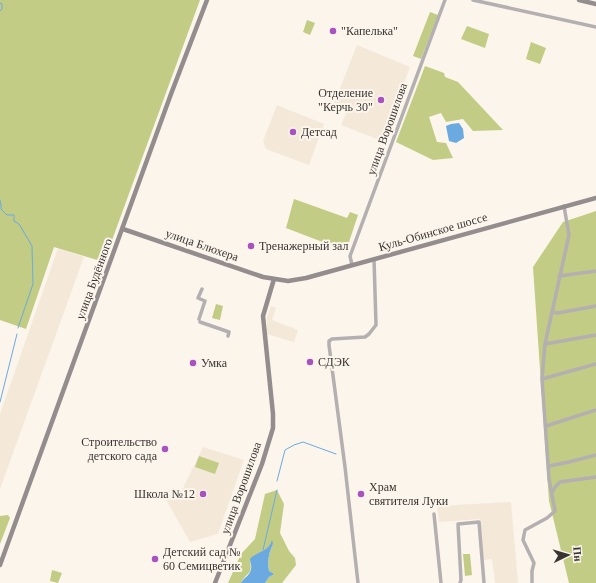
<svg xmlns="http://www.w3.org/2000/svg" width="596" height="583" font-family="'Times New Roman',serif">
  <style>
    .built { fill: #f4e9d9 }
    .green { fill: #c2cc84 }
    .water { fill: #6aaae0 }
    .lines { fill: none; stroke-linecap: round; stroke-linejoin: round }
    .stream { stroke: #6aaae0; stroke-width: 1 }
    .minor { stroke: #b4afb0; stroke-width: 3.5 }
    .secondary { stroke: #948d8e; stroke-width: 4.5 }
    .poi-dot { fill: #a852c0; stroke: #fcf5ec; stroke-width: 1.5 }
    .labels { text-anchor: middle; stroke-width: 4; stroke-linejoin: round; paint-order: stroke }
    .poi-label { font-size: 12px; fill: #383532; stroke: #fcf5ec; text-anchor: start }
    .street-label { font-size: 12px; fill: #383532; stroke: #fcf5ec }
  </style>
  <rect width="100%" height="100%" fill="#fcf5ec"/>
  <!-- built -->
  <path class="built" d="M357,45L410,67L382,141L341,125L347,111L333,106Z
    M277,105L324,124L309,165L266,149L263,141Z
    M58,248L84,257L0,489V414Z
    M271,306L276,308L272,320L298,330L294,342L267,334V318Z
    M203,447L244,460L218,534L190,542L165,498L182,490Z
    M511,502L518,583H495L492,559L484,560L480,519L439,522L437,506Z"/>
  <!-- green -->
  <path class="green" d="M0,0H200L104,262L54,247L26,329L0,320Z
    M430,12L438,15L421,59L413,56Z
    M307,20L315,23L310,35L303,32Z
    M467,26L489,34L485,48L461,39Z
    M531,42L546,48L540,64L526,59Z
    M425,66L444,73L445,77L458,82L503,130L473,131L463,119L446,122L441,113L429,117L437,142L446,143L453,158L433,160L396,142Z
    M294,199L347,218L350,212L358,215L346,251L286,228Z
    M596,211V583H569L549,501L533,267L563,222Z
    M216,304L223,306L220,320L212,318Z
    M199,456L219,463L215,474L195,467Z
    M277,490L284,504L280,533L289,551L295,558L296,565L282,583H265L269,577L273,575V573L269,571C267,560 269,553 273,544H271C266,552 255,552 250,561C253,576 246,572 241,583H228L241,554L255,539L265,494Z
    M8,515L10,518L0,544V516Z
    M463,554H470L472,575L465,576Z
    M52,570L62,573L58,583L50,581Z"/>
  <!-- water -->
  <path class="water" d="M459,123L463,129L464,138L456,143L449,141L446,126L451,124Z
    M272,540L273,544C269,553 267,560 269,571L273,573V575L269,577L265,583H241C244,577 250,576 251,569C252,566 250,562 250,559C257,551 269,552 272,540Z"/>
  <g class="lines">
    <!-- stream -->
    <path class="stream" d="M0,3L2,4V9L0,11
      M0,200L1,205V209L7,215H14V221L19,224L32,246L33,284L18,328
      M0,402L17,334
      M277,481L285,450L294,445L303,442L336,454
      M263,550L277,490"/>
    <!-- minor -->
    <path class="minor" d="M473,0L596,27
      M352,265L350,256L445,0
      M559,276L596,271
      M552,312L558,313L596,306
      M199,319L205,301L198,298L202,289
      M200,322L229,332L228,336
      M545,344L596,335
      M542,379L596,364
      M546,426L596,410
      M549,466L569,462L596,455
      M552,492L556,486L560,482L596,477
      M434,514L441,583
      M358,583L345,467L329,345V341L332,339L365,337L369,334L376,325L374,259
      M460,583L461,580L458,524L479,522L484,583
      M532,583V571L534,563L523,540L525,530L547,518L555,511L549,479L542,379L545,344L569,235L564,206"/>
    <!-- secondary -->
    <path class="secondary" d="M579,0L596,4
      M123,229L263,277L288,281L306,278L596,198
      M0,565L171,94L207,0
      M215,583L262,464L273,428V414L263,316L274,279"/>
  </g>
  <!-- markers -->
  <g class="poi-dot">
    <circle cx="333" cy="31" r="4"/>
    <circle cx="381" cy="100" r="4"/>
    <circle cx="293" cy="132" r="4"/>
    <circle cx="251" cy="246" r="4"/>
    <circle cx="310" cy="362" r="4"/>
    <circle cx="193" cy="363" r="4"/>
    <circle cx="165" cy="449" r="4"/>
    <circle cx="203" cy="494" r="4"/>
    <circle cx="361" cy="494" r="4"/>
    <circle cx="155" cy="559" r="4"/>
  </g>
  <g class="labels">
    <!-- poi labels -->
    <g class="poi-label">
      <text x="341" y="35">"Капелька"</text>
      <text x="373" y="97" text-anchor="end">Отделение<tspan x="373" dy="14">"Керчь 30"</tspan></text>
      <text x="301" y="136">Детсад</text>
      <text x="259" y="250">Тренажерный зал</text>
      <text x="318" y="366">СДЭК</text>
      <text x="201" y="367">Умка</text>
      <text x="157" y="446" text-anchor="end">Строительство<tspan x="157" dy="14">детского сада</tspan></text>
      <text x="369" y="491">Храм<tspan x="369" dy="14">святителя Луки</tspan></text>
      <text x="195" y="498" text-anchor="end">Школа №12</text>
      <text x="163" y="556">Детский сад №<tspan x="163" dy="14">60 Семицветик</tspan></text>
    </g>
    <!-- street labels -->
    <g class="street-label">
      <text transform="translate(387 129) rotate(-70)" y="4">улица Ворошилова</text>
      <text transform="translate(433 232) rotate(-16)" y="4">Куль-Обинское шоссе</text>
      <text transform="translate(202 245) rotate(19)" y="4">улица Блюхера</text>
      <text transform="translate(94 279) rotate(-70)" y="4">улица Будённого</text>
      <text transform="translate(241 488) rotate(-70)" y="4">улица Ворошилова</text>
    </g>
  </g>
  <!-- north arrow -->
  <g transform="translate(568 555) rotate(85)" stroke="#fcf5ec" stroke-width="3" paint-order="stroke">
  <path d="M0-3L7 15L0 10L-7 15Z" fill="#383532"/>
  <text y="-6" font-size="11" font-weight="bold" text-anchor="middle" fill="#383532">Пн</text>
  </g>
</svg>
